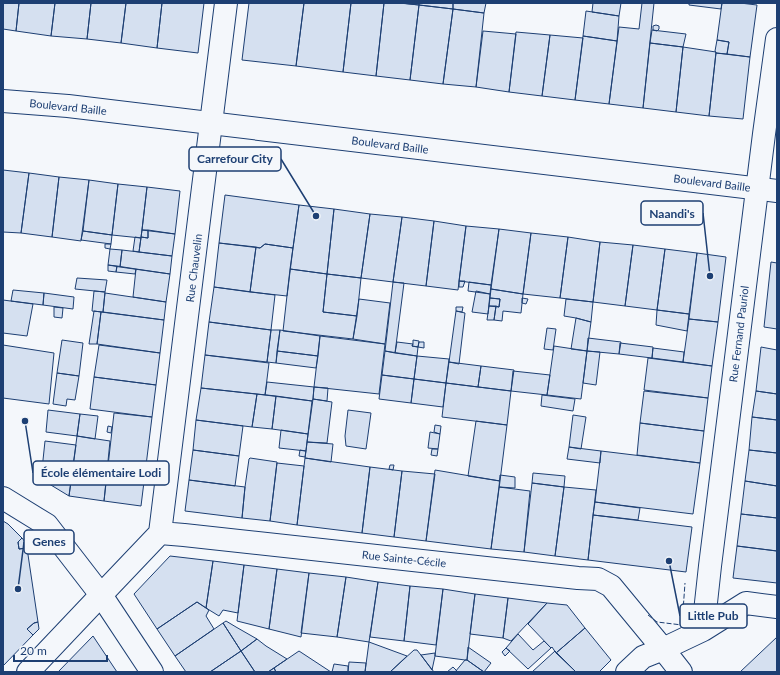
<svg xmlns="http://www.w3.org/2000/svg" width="780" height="675" font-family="Lato,sans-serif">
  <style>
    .building { fill: #d5e0f0; stroke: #1d3f73 }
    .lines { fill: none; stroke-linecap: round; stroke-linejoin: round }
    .street-casing { stroke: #1d3f73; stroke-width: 24 }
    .secondary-casing { stroke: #1d3f73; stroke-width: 24 }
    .street { stroke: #f4f7fb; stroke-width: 22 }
    .secondary { stroke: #f4f7fb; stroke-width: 22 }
    .fence { stroke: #1d3f73; stroke-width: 1; stroke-dasharray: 5 2; stroke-linecap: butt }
    .labels { text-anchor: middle; stroke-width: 3; stroke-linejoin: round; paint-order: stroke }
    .street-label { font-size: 11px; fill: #1d3f73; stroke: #f4f7fb }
    .leader { fill: none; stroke: #1d3f73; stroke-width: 1.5 }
    .callout-dot { fill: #1d3f73; stroke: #f4f7fb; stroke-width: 1.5 }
    .callout { fill: #f4f7fb; stroke: #1d3f73; stroke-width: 1.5 }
    .callout-label { font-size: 12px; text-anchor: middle; font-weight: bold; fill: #1d3f73 }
  </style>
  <rect width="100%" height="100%" fill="#f4f7fb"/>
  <!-- building -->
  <path class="building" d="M3,3H19L16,31L3,29Z
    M19,3H55L51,36L16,31Z
    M55,3H91L87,39L51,36Z
    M91,3H126L121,43L87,39Z
    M126,3H162L157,48L121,43Z
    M162,3H204L198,53L157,48Z
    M249,3H304L296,66L242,60Z
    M304,3H351L343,72L296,66Z
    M351,3H384L376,76L343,72Z
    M384,3H399L419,5L410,80L376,76Z
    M401,3H419V5Z
    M419,3H453V9L419,5Z
    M453,3H486L484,13L453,9Z
    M593,3H621L619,16L592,12Z
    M642,3H654L643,108L609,104L619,27L639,29Z
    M689,3H722L721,9L689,5Z
    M722,3H740L757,5L750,57L727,54L729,42L717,40Z
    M419,5L453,9L443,84L410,80Z
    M453,9L484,13L476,87L443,84Z
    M586,11L619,16L617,41L583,36Z
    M656,25L659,26V29L657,31L653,30V26Z
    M652,30L686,34L683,47L650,43Z
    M483,31L516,34L509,92L476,87Z
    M516,32L550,35L542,96L509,92Z
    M550,35L583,38L575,100L542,96Z
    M583,36L617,41L609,104L575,100Z
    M717,40L729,42L727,54L716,53L715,51Z
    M650,43L683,47L676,112L643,108Z
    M683,47L716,52L709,116L676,112Z
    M716,53L750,57L743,119L709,116Z
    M3,170L29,173L21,233L3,232Z
    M29,173L59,177L52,237L21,233Z
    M59,177L89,180L81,241L52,237Z
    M89,180L118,184L112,235L83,231Z
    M118,184L147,187L141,238L112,235Z
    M147,187L180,191L175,234L142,230Z
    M225,195L299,205L293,248L265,244L260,248L219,243Z
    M299,205L334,209L327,274L290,269Z
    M334,209L370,214L361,278L327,274Z
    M370,214L402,217L393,282L361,278Z
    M402,217L434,221L426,286L393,282Z
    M434,221L466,226L458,290L426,286Z
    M466,226L499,229L491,285L459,281Z
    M499,229L531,233L523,294L491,289Z
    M142,230H148V238L141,237Z
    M148,230L175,234L172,256L139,252L141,237L148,238Z
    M83,231L112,235L111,244L81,240Z
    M531,233L568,237L560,298L523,294Z
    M135,237L141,238L139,252L133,251Z
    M568,237L600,242L593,302L560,298Z
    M600,242L633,245L625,306L593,302Z
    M219,243L256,247L250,292L214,287Z
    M105,244H111L110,249L105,248Z
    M265,244L293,248L287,296L250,292L256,247L260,248Z
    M633,245L665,249L657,310L625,306Z
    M110,249L122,250L120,267L108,265Z
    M665,249L697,253L689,314L657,310Z
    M122,250L172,256L170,274L120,267Z
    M697,253L726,257L718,322L689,319Z
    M771,262L777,263V329L764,327Z
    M108,265L117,266L116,272L108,271Z
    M117,266L136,269L135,274L116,272Z
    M136,269L170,274L166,302L133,297Z
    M290,269L327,274L323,312L357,316L353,339L283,331Z
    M327,274L361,278L357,316L323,312Z
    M77,278L107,280L105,292L75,289Z
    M459,281H465L463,287H459Z
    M393,282L404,283L395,353L385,351Z
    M469,282L491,285L490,294L468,291Z
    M214,287L275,295L271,330L209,322Z
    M491,289L523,294L521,313L503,311L502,321L494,320L496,306L499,307L500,299L490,298Z
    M13,290L44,293L43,305L11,301Z
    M94,291L105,292L103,312L92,311Z
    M476,291L490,294L488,314L472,312Z
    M44,293L74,297L73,309L43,305Z
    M105,293L166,302L164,320L103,312Z
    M490,298L500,299L499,307L489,306Z
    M522,298L528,299L526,304L522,303Z
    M359,299L390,303L385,344L353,339Z
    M566,299L593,302L591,322L576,318L564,316Z
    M3,300L33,304L27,336L3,333Z
    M489,306H496L494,320H487Z
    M54,307L63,308L62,318L54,317Z
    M456,307H463L462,312L456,311Z
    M657,310L689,314L687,331L656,325Z
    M94,311L101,312L97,344H89Z
    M456,311L465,313L459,364L449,362Z
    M101,312L164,320L160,353L97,344Z
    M576,318L591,322L587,351L571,349Z
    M689,319L718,322L712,366L683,362Z
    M209,322L271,330L267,362L205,355Z
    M547,328L556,329L553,350L544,349Z
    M271,330H280L276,363L267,362Z
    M280,330L320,336L318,356L277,351Z
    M320,336L385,344L379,394L314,387Z
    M588,338L621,342L619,354L587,351Z
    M62,340L83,343L79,376L57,373Z
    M413,340L419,341L418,347L412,346L413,344Z
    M397,342L413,344L412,346L418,347L417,356L395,353Z
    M419,342H424V348L418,347Z
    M620,343L653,347L652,358L619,354Z
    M3,345L54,353L49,404L3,398Z
    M99,345L160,353L156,385L94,377Z
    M554,346L587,351L581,399L547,395Z
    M761,347L777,350V394L756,391Z
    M653,348L684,352L683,362L652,358Z
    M277,351L318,356L316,368L276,363Z
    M385,351L417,356L414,379L382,375Z
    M587,351L600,352L596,385L583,383Z
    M205,355L269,363L265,395L201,388Z
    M417,356L449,359L446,383L414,379Z
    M648,358L712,366L708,398L644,390Z
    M449,362L481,366L478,387L446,383Z
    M481,366L514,370L511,391L478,387Z
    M513,371L550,375L547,395L511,391Z
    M57,373L79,376L75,400L67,399L66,406L53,404Z
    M382,375L414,379L411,403L379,399Z
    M94,377L156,385L152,417L90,409Z
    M414,379L446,383L443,407L411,403Z
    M267,382L314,387L313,399L312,401L265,395Z
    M446,383L511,391L507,425L442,417Z
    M314,387L328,388L327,401L313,399Z
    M201,388L257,394L252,427L196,420Z
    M644,391L708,398L704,431L640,423Z
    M756,391L777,394V420L752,417Z
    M257,394L276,396L272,429L252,427Z
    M542,395L575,399L573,411L541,406Z
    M276,396L312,401L308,434L272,429Z
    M313,399L332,402L327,443L307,442Z
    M48,410L80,414L77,436L46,432Z
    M348,410L371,413L366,449L346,446L345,436Z
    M114,413L152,417L141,506L104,501Z
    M80,414L98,416L95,439L77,436Z
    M573,415L586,417L581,449L569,447Z
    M752,417L777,420V453L749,450Z
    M196,420L243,426L239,456L193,450Z
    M476,421L507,425L500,481L468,476Z
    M640,423L704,431L700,463L637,455Z
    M435,425L441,426L440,434L434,432Z
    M108,426L112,427L111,433L107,432Z
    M281,430L308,434L306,451L279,448Z
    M430,432L440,434L438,449L428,448Z
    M77,436L110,441L104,501L69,496Z
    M45,441L76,445L69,496L41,479Z
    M307,442L333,444L331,462L305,458Z
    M569,447L601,451L600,463L567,459Z
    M432,449H438L437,456L431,455Z
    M193,450L239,456L235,486L189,480Z
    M300,450L306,451L305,457L299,456Z
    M749,450L777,453V486L745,481Z
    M601,451L700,463L693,514L595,502Z
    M250,458L277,462L270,521L242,518L245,487L249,459Z
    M305,458L370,467L362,533L297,525Z
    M277,463L304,466L297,525L270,521Z
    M390,465H394L393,470L389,469Z
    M370,467L402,471L394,537L362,533Z
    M435,470L500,481L491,549L426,541Z
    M402,471L435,474L426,541L394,537Z
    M533,473L565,476L564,487L532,483Z
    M500,475L515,477V488L499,487Z
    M189,480L245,487L242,518L185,511Z
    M745,481L777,486V518L741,514Z
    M532,483L564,487L555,556L524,552Z
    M499,487L530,491L524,552L491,549Z
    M564,487L596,490L588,560L555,556Z
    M595,502L640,508L638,520L593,515Z
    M741,514L777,518V551L737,546Z
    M593,515L692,527L686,572L588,560Z
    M3,521L8,524L22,538L18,542L19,549L27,548L38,622L34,623L27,629L33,635L3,666Z
    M22,538L26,543L27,548L19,549L18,542Z
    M737,546L777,551V583L733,578Z
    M170,556L213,561L206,608L197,602L157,629L134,594Z
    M213,561L244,565L238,613L223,610L219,616L206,608Z
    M244,565L277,569L269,629L237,621Z
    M277,569L309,573L301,637L269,629Z
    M309,573L346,577L337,637L301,633Z
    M346,577L378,582L369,642L337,637Z
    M378,582L410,586L404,641L370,637Z
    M410,586L443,589L436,645L404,641Z
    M443,589L475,594L467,660H465L435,656Z
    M475,594L508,598L503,638L470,634Z
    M508,598L547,603L511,641L503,638Z
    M197,602L209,610L206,616L214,629L175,656L157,629Z
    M547,603L567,605L585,628L556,653L552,647L551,648L528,624Z
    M226,621L236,627L257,639L241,651L223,623Z
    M38,622L39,629L33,635L27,629L34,623Z
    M223,623L241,651L210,672H186L175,656Z
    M585,628L611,660L599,672H576L556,653Z
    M518,634L533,650L544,641L551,648L528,669L506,648Z
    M93,636L117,672H58Z
    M777,637V672H740Z
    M257,639L266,646L287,659L268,672H255L241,651Z
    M369,642L407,656L390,672H365Z
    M468,647L491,663L484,672L467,660Z
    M506,648L510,651L505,656L502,652Z
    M414,650H417L434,672H390Z
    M241,651L255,672H210Z
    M299,651L331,672H276L274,668Z
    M555,651L576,672H532Z
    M435,653V656L432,670L421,655Z
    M465,660H467L484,672H455Z
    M349,662L366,663L365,672H348Z
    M334,664L348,666V672H332Z
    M453,667L457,671L455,672H447Z
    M274,668L276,672H268Z"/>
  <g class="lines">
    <defs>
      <path id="street" d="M160,533L226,3
        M703,630L710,566L764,134L777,39
        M28,672L101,595L160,533L184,535L578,578L598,579L611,586L663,649L703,630L746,603L777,607
        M627,672L643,657L663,649L681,672"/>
      <path id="secondary" d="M3,101L68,106L777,191
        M3,498L47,525L101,595L152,672"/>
    </defs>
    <!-- street casing -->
    <use href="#street" class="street-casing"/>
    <!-- secondary casing -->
    <use href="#secondary" class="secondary-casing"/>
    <!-- street -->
    <use href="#street" class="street"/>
    <!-- secondary -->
    <use href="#secondary" class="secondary"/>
    <!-- fence -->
    <path class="fence" d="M648,615L657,622L682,625L685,583"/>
  </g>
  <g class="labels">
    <!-- street labels -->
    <g class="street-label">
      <text transform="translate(68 107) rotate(6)" y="4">Boulevard Baille</text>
      <text transform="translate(390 145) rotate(7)" y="4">Boulevard Baille</text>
      <text transform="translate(712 183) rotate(7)" y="4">Boulevard Baille</text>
      <text transform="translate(194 268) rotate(-83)" y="4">Rue Chauvelin</text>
      <text transform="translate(739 334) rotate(-83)" y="4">Rue Fernand Pauriol</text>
      <text transform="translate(404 559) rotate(6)" y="4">Rue Sainte-Cécile</text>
    </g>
  </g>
  <!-- callouts -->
  <path class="leader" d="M316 216L281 159M710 276L703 213M25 421L33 473M18 589L24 542M669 561L680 616"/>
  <g class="callout-dot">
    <circle cx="316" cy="216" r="4"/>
    <circle cx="710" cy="276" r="4"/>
    <circle cx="25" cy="421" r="4"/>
    <circle cx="18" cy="589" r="4"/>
    <circle cx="669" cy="561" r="4"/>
  </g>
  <g class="callout">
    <rect x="189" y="147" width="92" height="24" rx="4"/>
    <rect x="641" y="201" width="62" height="24" rx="4"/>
    <rect x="33" y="461" width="136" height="24" rx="4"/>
    <rect x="24" y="530" width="50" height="24" rx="4"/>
    <rect x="680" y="604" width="67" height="24" rx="4"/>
  </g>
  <g class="callout-label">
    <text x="235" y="163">Carrefour City</text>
    <text x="672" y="218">Naandi's</text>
    <text x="101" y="477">École élémentaire Lodi</text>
    <text x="49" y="546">Genes</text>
    <text x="713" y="620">Little Pub</text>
  </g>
  <!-- border -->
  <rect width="780" height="675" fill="none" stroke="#1d3f73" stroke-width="8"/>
  <!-- scale -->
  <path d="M14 655v6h93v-6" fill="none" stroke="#1d3f73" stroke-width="2"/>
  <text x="20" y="655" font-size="12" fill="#1d3f73" stroke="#f4f7fb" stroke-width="3" paint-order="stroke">20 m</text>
</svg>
